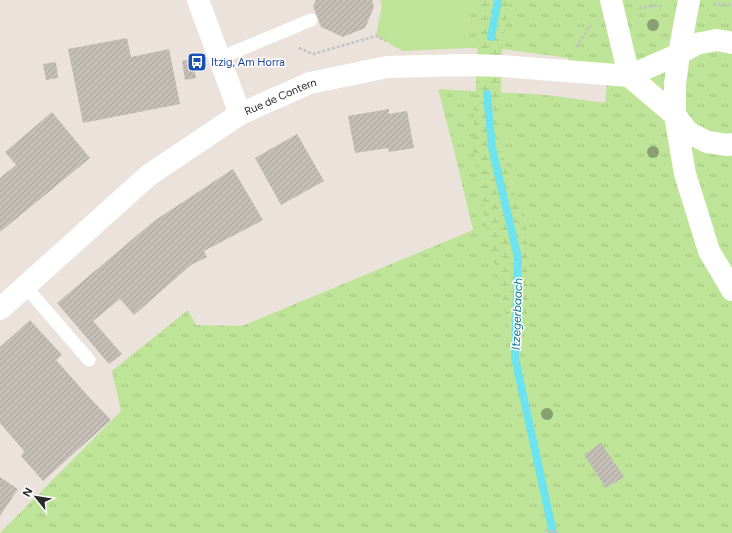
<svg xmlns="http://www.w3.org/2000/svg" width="732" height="533" font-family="Figtree,sans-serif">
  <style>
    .grass { fill: url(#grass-tufts) }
    .wetland { fill: url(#wetland-marsh) }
    .park { fill: #bee497 }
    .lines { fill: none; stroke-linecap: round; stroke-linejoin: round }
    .stream { stroke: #6de3f0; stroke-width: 8 }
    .building { fill: url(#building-hatch) }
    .path { stroke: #c3c3c3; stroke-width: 2.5; stroke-dasharray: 3 2; stroke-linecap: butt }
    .service { stroke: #fff; stroke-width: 13 }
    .minor { stroke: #fff; stroke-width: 22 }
    .secondary { stroke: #fff; stroke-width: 22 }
    .tree { fill: #889f71 }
    .labels { text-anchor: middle; stroke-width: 3; stroke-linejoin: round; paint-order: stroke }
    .transit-label { font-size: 11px; fill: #164399; stroke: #fff; text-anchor: start }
    .street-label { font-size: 11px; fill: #2a2a2a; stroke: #fff }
    .water-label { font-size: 12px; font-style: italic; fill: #0b7c96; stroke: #fff }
  </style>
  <defs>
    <pattern id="grass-tufts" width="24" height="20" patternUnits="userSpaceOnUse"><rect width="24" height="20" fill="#bee497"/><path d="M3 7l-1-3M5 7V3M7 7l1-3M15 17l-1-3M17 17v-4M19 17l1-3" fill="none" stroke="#a3c482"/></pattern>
    <pattern id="wetland-marsh" width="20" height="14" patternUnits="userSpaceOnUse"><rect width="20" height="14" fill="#bee497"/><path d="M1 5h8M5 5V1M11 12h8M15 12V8" fill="none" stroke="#a3c482"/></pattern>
    <pattern id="building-hatch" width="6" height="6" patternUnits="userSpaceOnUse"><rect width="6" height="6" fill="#c4beb7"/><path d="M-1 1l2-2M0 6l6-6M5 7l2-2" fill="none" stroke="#a9a39e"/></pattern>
  </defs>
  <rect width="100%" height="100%" fill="#ece2dc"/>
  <!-- grass -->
  <path class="grass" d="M470,0H732V533H0L121,411L112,371L188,310L196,325L242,326L473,230L454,150L438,89L547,95L605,103L608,74L567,71L568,58L502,49L467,48Z"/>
  <!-- wetland -->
  <path class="wetland" d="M484,0H510L503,40L502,49L501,92V148L527,233L528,309L515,358L486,225L473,148L478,39Z"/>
  <!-- park -->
  <path class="park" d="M380,0H470L467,48L403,51L376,36L382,5Z"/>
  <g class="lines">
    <!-- stream -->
    <path class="stream" d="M491,37L498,0
      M487,94L492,148L518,258L515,358L553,533"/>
  </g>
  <!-- building -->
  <path class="building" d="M316,0H372L374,7L365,28L343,37L321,27L313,6Z
    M127,38L131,57L169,49L180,104L83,123L68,49Z
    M193,59L196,78L185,80L182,61Z
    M56,62L58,78L46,80L43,64Z
    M389,109V114L407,111L414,148L389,152L388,148L355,153L348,116Z
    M52,112L90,158L0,232V178L16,165L5,152Z
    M297,134L324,181L281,205L255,158Z
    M233,169L263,220L204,251L207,257L191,265L134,315L120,299L93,321L122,354L109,364L57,303L154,221Z
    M30,320L62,355L56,360L88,396L111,420L43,481L21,456L24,451L0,423V347Z
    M601,443L624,477L606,488L584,455Z
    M0,477L18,489L0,516Z"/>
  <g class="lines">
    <!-- path -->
    <path class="path" d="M713,4L732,5
      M639,8L664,5
      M576,47L591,25
      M299,48L313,54L376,36L386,41
      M545,530L559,532"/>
    <!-- service -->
    <path class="service" d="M220,58L311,20
      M25,286L89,360"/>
    <!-- minor -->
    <g class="minor">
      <path d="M198,0L240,114"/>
      <path d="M611,0L629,76"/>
      <path d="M629,76L675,115"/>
      <path id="s1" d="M0,309L149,175L240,114L310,83L387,67L467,65L502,66L629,76L679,54"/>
    </g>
    <!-- secondary -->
    <path class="secondary" d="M689,0L679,54L675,84V115L685,174L709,251L732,290
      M679,54L696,44L717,40L732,43
      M675,115L688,132L707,142L728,145L732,144"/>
  </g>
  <!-- trees -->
  <g class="tree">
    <circle cx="653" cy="25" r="6"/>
    <circle cx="653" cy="152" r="6"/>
    <circle cx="547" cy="414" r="6"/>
  </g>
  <!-- icons -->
  <defs>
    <symbol id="bus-square" viewBox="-11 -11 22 22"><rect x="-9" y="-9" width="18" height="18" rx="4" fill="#1a4fb4" stroke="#fff"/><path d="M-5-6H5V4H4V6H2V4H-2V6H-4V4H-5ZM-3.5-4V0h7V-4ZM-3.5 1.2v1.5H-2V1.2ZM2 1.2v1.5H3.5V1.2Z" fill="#fff"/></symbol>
  </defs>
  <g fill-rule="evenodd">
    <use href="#bus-square" x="186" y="51" width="22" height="22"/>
  </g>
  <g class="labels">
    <!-- transit labels -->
    <g class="transit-label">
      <text x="211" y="66">Itzig, Am Horra</text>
    </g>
    <!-- street labels -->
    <g class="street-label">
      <text dy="4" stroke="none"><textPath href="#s1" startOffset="354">Rue de Contern</textPath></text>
    </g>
    <!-- water labels -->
    <g class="water-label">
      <text transform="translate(517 314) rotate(-88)" y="4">Itzegerbaach</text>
    </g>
  </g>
  <!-- north arrow -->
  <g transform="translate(36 497) rotate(300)" stroke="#ffffff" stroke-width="3" paint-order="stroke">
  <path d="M0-3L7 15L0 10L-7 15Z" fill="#2a2a2a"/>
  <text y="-6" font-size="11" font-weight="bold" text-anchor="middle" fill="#2a2a2a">N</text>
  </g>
</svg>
